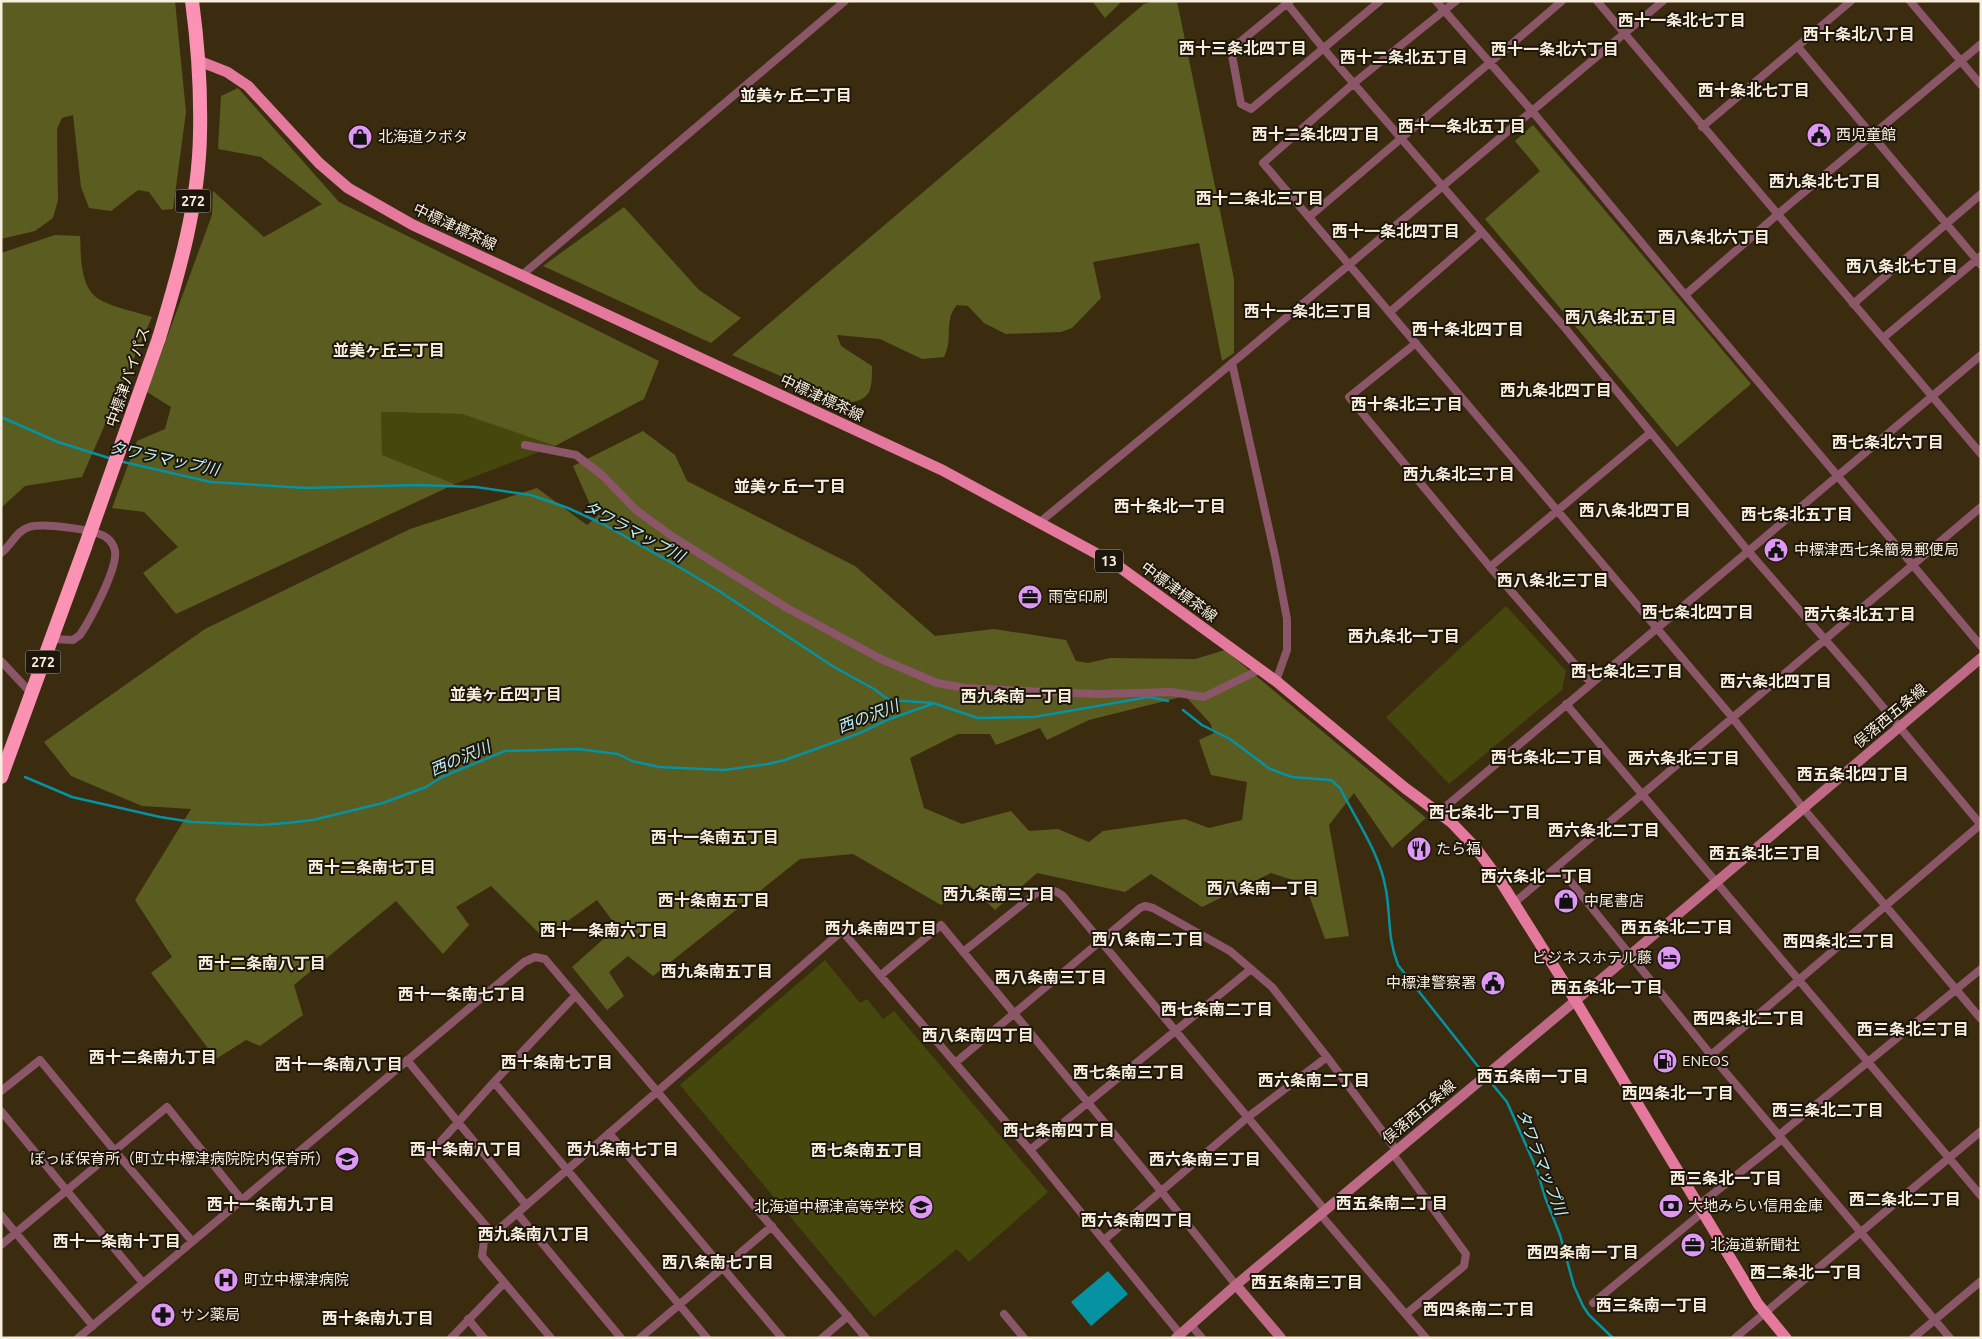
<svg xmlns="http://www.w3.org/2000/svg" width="1982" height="1339" font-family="Ubuntu,'Noto Sans JP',sans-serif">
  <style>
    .green { fill: #46470d }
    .forest { fill: #5b5c1f; fill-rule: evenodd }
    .water { fill: #0592a2 }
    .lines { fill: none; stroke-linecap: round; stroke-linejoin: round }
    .stream { stroke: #0592a2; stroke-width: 2.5 }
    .street { stroke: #8b5667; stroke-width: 8 }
    .secondary { stroke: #be6a86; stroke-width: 10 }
    .primary { stroke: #e5799d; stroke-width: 11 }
    .highway { stroke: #fb92b4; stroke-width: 14 }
    .highway-bridge { stroke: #fb92b4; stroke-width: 14 }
    .labels { text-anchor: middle; stroke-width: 4; stroke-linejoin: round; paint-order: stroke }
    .shield { fill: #1d160a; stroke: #b6ac9e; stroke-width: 1 }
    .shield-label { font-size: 14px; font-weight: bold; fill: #f7eddd }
    .poi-label { font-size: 15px; fill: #f7eddd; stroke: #1d160a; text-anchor: start }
    .street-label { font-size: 15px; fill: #f7eddd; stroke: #1d160a }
    .neighbourhood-label { font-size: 16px; font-weight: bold; fill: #f7eddd; stroke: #1d160a }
    .water-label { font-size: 16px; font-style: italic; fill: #bbeef7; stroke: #1d160a }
  </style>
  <rect width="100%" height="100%" fill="#3b2c0f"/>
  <!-- green -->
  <path class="green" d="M380,412L462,414L555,446L455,484L382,455Z
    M1506,606L1566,671L1562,690L1449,784L1386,717Z
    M825,960L860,1003L867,999L883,1019L894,1011L1048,1192L969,1262L957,1249L874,1317L680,1085Z"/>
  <!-- forest -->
  <path class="forest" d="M1,1H175L186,112L173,209L162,210L149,192L138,190L111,211L89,208L81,187L73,115L62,118L57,129L58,200L53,218L35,231L1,239Z
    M1092,1H1122L1105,18Z
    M1155,1H1177L1234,279V353L1222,361L1199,243L1093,262L1101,298L1072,328L1061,332L1006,334L984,323L968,306L957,305C943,321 954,338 944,357L922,359L880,339L837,335L841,346L872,366C872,393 871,401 842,403L732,355L1144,4Z
    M238,88L339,202L659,361L644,399L555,446L462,414L381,412L382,455L455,484L176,614L143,573L178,547L144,512L112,508L137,441L165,429L171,407L147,392L212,215L213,191L264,237L322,204L261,157L218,149L221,96Z
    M1533,125L1751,384L1677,447L1485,219L1540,171L1515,141Z
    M624,207L699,290L741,318L711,343L543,266Z
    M55,235L80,236C81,254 80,277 91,292C99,305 137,312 152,317L82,477L25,486L1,508V253Z
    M643,431L675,455L687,481L855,566L935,636L994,629L1066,640L1076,661L1088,663L1110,658L1195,659L1225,650L1426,818L1392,848L1354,793L1329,825L1349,936L1325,939L1305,884L1271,873L1202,907L1151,874L1125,892L1037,873L995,910L969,885L941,905L853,854L800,859L653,976L628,956L609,972L624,996L607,1010L572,967L617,927L597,900L544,938L491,886L456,907L469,925L443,954L396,901L294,985L303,1015L260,1046L246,1040L216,1059L151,973L172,957L135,900L191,809L142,806L71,776L44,742L205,629L410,529L537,488L587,525L602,512L592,509L573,466ZM1185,696L1210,723L1214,733L1199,740L1211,775L1247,782L1242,820L1209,828L1185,819L1103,831L1089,842L1058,829L1029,831L1011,811L962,824L924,808L910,758L958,734H990L996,745L1040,728L1047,740L1089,720Z"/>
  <!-- water -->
  <path class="water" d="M1108,1271L1128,1294L1091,1326L1071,1302Z"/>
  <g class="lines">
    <!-- stream -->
    <path class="stream" d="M1,417L58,442L112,459
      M119,461L211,482L306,488L417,485L476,487L531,495L568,508L603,524L679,567L716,589L834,667L874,689L889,700L933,703L978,718L1034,717L1149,697L1168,701
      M1183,710L1202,725L1230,739L1270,769L1292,777L1331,780L1340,788C1356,820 1380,853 1386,890C1391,918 1387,936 1398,965L1484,1074
      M25,777L72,797L160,817L192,822L260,825L287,823L313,820L383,803L426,787L442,777L505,751L578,749L618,754L632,761L659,767L724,770L768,764L785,760L860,733L887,720L932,704
      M1488,1079L1507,1102L1537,1170L1545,1197L1560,1235L1574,1286L1583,1306L1589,1315L1613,1338"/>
    <!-- street -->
    <path class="street" d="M1285,1L1323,48L1565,328L1748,551L1862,682L1981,825
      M1290,1L1235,46L1232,55L1241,104L1251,109L1380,1
      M1436,1L1532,111L1685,295
      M1456,1L1354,83L1263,163L1732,717L1803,808L1981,1019
      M1597,1L1981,454
      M1910,1L1981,85
      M1981,44L1778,214L1685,295L1981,646
      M1798,47L1981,265
      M1702,127L1851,1
      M1309,217L1562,1
      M522,275L845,1
      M1853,304L1981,194
      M1390,312L1482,232
      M1883,338L1981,256
      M1416,343L1349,397L1490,567L1591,683
      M1232,363L1275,556L1287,619V650L1276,681
      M525,445L576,455L602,475L636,510L673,537L787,608L881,659L937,683L965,688L1044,692L1099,694L1171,692L1204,697L1259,670
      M1040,522L1188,400L1663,1
      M1,553C11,546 16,531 29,527C42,523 96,529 107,538C111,541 114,546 115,551C118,568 90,620 80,635L73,640L52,639
      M1490,567L1650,433
      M1,661L31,693
      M1566,704L1981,1196
      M1438,813L1981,355
      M1558,866L1711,1055L1950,1338
      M1514,903L1981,507
      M963,952L1039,891C1049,888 1055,890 1063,896L1325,1210
      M881,975L941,925L1161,1191L1236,1285
      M1711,1055L1981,824
      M407,1060L526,1205
      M955,1063L1140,908L1145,906L1153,908L1230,951L1272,987L1327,1057L1397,1151
      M494,1082L707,1338
      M1,1091L40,1060L114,1150L192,1241
      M1,1111L143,1283
      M609,1133L782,1338
      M1779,1135L1981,969
      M1030,1150L1251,969
      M1393,1154L1466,1254L1464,1266L1406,1314
      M1699,1205L1782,1139
      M517,1213L621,1338
      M1320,1214L1426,1338
      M1,1215L93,1326
      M493,1234L427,1157L494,1082L575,996
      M1104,1240L1248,1117L1327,1057
      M1,1245L167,1107L241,1199
      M1593,1303L1703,1212
      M1004,1314L1024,1338
      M468,1319L484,1338
      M1191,1325L1202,1338
      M78,1338L524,962L535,957L545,959L550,965L866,1338
      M451,1338L504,1283
      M551,1338L482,1256L484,1242L842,931L1030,1150L1180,1334
      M640,1338L772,1226
      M822,1338L848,1316
      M1735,1338L1981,1131
      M1913,1338L1981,1281"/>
    <!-- secondary -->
    <path class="secondary" d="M1236,1285L1281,1338
      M1176,1338L1236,1285L1630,955L1981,658"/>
    <!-- primary -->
    <path class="primary" d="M199,61L227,72L248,86L319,163L348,188L413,225L942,470L1114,563L1276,681L1405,788L1451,822L1475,847L1501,882L1575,1000L1758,1304L1786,1338"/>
    <!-- highway -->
    <path class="highway" d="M159,338C179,272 199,203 200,134C201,89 198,45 192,1
      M1,777L85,547"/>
    <!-- highway-bridge -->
    <path class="highway-bridge" d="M85,547L159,338"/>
  </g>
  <!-- icons -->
  <defs>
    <symbol id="civic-disc" viewBox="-11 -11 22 22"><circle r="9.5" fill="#de98f3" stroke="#1d160a"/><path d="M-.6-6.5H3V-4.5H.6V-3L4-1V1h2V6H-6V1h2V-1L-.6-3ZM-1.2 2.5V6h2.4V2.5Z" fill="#111"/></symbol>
    <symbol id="shop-disc" viewBox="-11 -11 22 22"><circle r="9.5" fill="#de98f3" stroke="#1d160a"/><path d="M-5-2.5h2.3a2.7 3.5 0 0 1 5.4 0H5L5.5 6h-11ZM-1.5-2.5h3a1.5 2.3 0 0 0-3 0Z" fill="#111"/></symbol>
    <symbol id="office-disc" viewBox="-11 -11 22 22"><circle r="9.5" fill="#de98f3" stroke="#1d160a"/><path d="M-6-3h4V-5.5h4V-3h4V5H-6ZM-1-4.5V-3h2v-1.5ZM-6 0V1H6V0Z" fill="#111"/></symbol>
    <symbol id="restaurant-disc" viewBox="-11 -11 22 22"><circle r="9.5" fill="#de98f3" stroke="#1d160a"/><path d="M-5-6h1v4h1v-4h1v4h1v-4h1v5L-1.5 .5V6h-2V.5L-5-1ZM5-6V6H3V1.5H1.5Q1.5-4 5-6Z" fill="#111"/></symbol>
    <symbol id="hotel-disc" viewBox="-11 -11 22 22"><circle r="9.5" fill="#de98f3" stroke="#1d160a"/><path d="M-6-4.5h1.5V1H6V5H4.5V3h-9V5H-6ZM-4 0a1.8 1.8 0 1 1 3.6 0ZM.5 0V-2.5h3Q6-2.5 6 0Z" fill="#111"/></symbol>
    <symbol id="fuel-disc" viewBox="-11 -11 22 22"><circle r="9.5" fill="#de98f3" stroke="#1d160a"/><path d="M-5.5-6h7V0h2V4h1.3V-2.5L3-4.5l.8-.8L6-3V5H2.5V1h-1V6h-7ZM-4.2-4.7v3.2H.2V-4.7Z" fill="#111"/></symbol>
    <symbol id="school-disc" viewBox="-11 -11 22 22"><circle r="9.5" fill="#de98f3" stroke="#1d160a"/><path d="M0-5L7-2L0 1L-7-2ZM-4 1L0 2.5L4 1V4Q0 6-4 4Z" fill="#111"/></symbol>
    <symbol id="bank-disc" viewBox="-11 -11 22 22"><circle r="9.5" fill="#de98f3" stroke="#1d160a"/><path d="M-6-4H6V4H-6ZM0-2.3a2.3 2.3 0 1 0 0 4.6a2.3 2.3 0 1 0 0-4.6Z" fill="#111"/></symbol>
    <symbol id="hospital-disc" viewBox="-11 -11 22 22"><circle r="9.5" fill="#de98f3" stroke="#1d160a"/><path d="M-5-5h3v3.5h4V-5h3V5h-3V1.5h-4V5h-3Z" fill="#111"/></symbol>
    <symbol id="pharmacy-disc" viewBox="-11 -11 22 22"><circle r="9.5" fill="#de98f3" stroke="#1d160a"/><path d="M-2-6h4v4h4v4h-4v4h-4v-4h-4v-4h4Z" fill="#111"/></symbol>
  </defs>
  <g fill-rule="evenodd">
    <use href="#civic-disc" x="1805" y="121" width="28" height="28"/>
    <use href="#shop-disc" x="346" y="123" width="28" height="28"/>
    <use href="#civic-disc" x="1762" y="536" width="28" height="28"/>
    <use href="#office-disc" x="1016" y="583" width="28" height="28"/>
    <use href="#restaurant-disc" x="1405" y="835" width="28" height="28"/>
    <use href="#shop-disc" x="1552" y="887" width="28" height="28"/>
    <use href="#hotel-disc" x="1655" y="944" width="28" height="28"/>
    <use href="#civic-disc" x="1479" y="969" width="28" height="28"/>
    <use href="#fuel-disc" x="1651" y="1047" width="28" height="28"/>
    <use href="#school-disc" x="333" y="1145" width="28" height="28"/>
    <use href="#bank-disc" x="1657" y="1192" width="28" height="28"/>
    <use href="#school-disc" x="907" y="1193" width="28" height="28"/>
    <use href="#office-disc" x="1679" y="1231" width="28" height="28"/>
    <use href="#hospital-disc" x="212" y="1266" width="28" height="28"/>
    <use href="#pharmacy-disc" x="149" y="1301" width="28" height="28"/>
  </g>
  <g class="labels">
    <!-- shield labels -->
    <g class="shield">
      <rect x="175.5" y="189.5" width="35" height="23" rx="4"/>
      <rect x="1095" y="549.5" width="28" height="23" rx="4"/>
      <rect x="25.5" y="650.5" width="35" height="23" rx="4"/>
    </g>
    <g class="shield-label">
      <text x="193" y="206">272</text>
      <text x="1109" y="566">13</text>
      <text x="43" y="667">272</text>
    </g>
    <!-- poi labels -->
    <g class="poi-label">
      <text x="1836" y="140">西児童館</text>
      <text x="378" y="142">北海道クボタ</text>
      <text x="1794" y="555">中標津西七条簡易郵便局</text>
      <text x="1048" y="602">雨宮印刷</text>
      <text x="1436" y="854">たら福</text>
      <text x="1584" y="906">中尾書店</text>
      <text x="1652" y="963" text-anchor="end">ビジネスホテル藤</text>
      <text x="1476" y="988" text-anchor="end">中標津警察署</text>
      <text x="1682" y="1066">ENEOS</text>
      <text x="330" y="1164" text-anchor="end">ぽっぽ保育所（町立中標津病院院内保育所）</text>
      <text x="1688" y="1211">大地みらい信用金庫</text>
      <text x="904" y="1212" text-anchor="end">北海道中標津高等学校</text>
      <text x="1710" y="1250">北海道新聞社</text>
      <text x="244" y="1285">町立中標津病院</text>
      <text x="180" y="1320">サン薬局</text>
    </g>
    <!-- street labels -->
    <g class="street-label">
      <text transform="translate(455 227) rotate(25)" y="5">中標津標茶線</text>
      <text transform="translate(128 377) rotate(-71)" y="5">中標津バイパス</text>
      <text transform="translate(822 398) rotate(25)" y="5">中標津標茶線</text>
      <text transform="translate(1179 592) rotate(36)" y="5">中標津標茶線</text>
      <text transform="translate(1890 716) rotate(-40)" y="5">俣落西五条線</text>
      <text transform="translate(1419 1112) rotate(-40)" y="5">俣落西五条線</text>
    </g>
    <!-- neighbourhood labels -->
    <g class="neighbourhood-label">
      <text x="1682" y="26">西十一条北七丁目</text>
      <text x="1859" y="40">西十条北八丁目</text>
      <text x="1243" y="54">西十三条北四丁目</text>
      <text x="1555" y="55">西十一条北六丁目</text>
      <text x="1404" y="63">西十二条北五丁目</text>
      <text x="1754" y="96">西十条北七丁目</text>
      <text x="796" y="101">並美ヶ丘二丁目</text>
      <text x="1462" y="132">西十一条北五丁目</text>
      <text x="1316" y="140">西十二条北四丁目</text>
      <text x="1825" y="187">西九条北七丁目</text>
      <text x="1260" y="204">西十二条北三丁目</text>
      <text x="1396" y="237">西十一条北四丁目</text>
      <text x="1714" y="243">西八条北六丁目</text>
      <text x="1902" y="272">西八条北七丁目</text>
      <text x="1308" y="317">西十一条北三丁目</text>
      <text x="1621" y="323">西八条北五丁目</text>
      <text x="1468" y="335">西十条北四丁目</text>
      <text x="389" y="356">並美ヶ丘三丁目</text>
      <text x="1556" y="396">西九条北四丁目</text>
      <text x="1407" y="410">西十条北三丁目</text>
      <text x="1888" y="448">西七条北六丁目</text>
      <text x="1459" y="480">西九条北三丁目</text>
      <text x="790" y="492">並美ヶ丘一丁目</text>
      <text x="1170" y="512">西十条北一丁目</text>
      <text x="1635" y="516">西八条北四丁目</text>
      <text x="1797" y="520">西七条北五丁目</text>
      <text x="1553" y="586">西八条北三丁目</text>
      <text x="1698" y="618">西七条北四丁目</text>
      <text x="1860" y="620">西六条北五丁目</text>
      <text x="1404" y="642">西九条北一丁目</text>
      <text x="1627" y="677">西七条北三丁目</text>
      <text x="1776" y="687">西六条北四丁目</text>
      <text x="506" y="700">並美ヶ丘四丁目</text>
      <text x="1017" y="702">西九条南一丁目</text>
      <text x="1547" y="763">西七条北二丁目</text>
      <text x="1684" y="764">西六条北三丁目</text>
      <text x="1853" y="780">西五条北四丁目</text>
      <text x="1485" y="818">西七条北一丁目</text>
      <text x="1604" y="836">西六条北二丁目</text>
      <text x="715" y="843">西十一条南五丁目</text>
      <text x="1765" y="859">西五条北三丁目</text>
      <text x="372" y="873">西十二条南七丁目</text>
      <text x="1537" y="882">西六条北一丁目</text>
      <text x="1263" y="894">西八条南一丁目</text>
      <text x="999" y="900">西九条南三丁目</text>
      <text x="714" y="906">西十条南五丁目</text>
      <text x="1677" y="933">西五条北二丁目</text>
      <text x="881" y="934">西九条南四丁目</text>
      <text x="604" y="936">西十一条南六丁目</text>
      <text x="1148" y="945">西八条南二丁目</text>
      <text x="1839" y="947">西四条北三丁目</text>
      <text x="262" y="969">西十二条南八丁目</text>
      <text x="717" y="977">西九条南五丁目</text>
      <text x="1051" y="983">西八条南三丁目</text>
      <text x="1607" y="993">西五条北一丁目</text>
      <text x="462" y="1000">西十一条南七丁目</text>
      <text x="1217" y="1015">西七条南二丁目</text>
      <text x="1749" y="1024">西四条北二丁目</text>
      <text x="1913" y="1035">西三条北三丁目</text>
      <text x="978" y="1041">西八条南四丁目</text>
      <text x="153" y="1063">西十二条南九丁目</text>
      <text x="557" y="1068">西十条南七丁目</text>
      <text x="339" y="1070">西十一条南八丁目</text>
      <text x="1129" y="1078">西七条南三丁目</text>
      <text x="1533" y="1082">西五条南一丁目</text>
      <text x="1314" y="1086">西六条南二丁目</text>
      <text x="1678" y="1099">西四条北一丁目</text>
      <text x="1828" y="1116">西三条北二丁目</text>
      <text x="1059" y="1136">西七条南四丁目</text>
      <text x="466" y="1155">西十条南八丁目</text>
      <text x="623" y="1155">西九条南七丁目</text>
      <text x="867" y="1156">西七条南五丁目</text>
      <text x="1205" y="1165">西六条南三丁目</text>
      <text x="1726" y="1184">西三条北一丁目</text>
      <text x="1905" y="1205">西二条北二丁目</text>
      <text x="1392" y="1209">西五条南二丁目</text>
      <text x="271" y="1210">西十一条南九丁目</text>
      <text x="1137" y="1226">西六条南四丁目</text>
      <text x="534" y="1240">西九条南八丁目</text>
      <text x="117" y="1247">西十一条南十丁目</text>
      <text x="1583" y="1258">西四条南一丁目</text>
      <text x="718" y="1268">西八条南七丁目</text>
      <text x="1806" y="1278">西二条北一丁目</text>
      <text x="1307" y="1288">西五条南三丁目</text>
      <text x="1652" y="1311">西三条南一丁目</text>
      <text x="1479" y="1315">西四条南二丁目</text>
      <text x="378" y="1324">西十条南九丁目</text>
    </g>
    <!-- water labels -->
    <g class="water-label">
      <text transform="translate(164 458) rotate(12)" y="6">タワラマップ川</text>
      <text transform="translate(634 531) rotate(28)" y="6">タワラマップ川</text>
      <text transform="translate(868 716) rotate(-21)" y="6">西の沢川</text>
      <text transform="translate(460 758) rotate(-23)" y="6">西の沢川</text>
      <text transform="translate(1542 1162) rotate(69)" y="6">タワラマップ川</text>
    </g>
  </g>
  <!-- border -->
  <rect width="1982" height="1339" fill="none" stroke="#f7eddd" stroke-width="5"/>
</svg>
